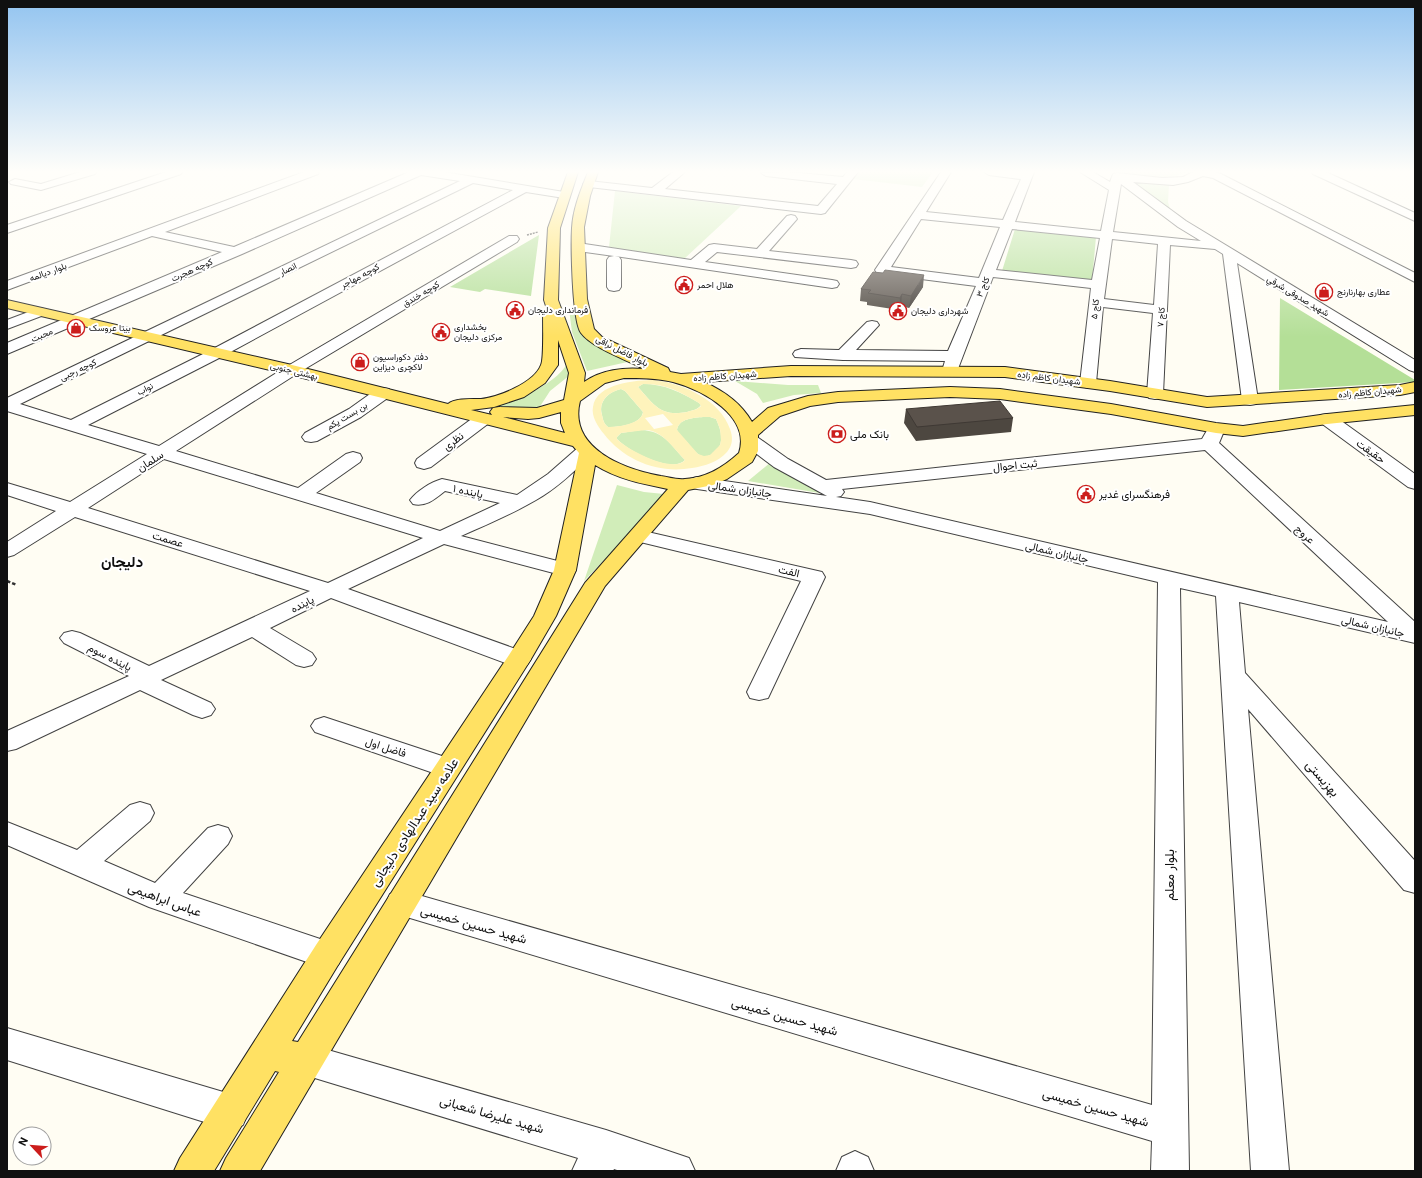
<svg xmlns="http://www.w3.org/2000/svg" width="1422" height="1178" font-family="Georgia,Vazirmatn,serif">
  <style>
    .green { fill: #d1edb9 }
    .forest { fill: #b4df97 }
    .sand { fill: #fef3bc; fill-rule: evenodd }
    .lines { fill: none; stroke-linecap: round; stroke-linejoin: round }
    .minor-casing { stroke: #434343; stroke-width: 2 }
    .major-casing { stroke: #212121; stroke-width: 2 }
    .path-far1 { stroke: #323232; stroke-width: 1.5; stroke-dasharray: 2 1; stroke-linecap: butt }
    .path { stroke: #323232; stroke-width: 2.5; stroke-dasharray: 3.5 2; stroke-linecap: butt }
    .minor { fill: #fff; fill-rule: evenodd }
    .major { fill: #ffe163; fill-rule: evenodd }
    .wall { fill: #4d4740 }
    .shaded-wall { fill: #3f3934 }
    .building { fill: #5a524b; stroke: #3f3934 }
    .labels { text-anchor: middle; stroke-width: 4; stroke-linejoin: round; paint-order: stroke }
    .far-street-label { font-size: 9px; fill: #101010; stroke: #fff }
    .far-poi-label { font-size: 9px; fill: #101010; stroke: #fff; text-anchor: start }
    .poi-label { font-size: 11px; fill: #101010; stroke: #fff; text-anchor: start }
    .street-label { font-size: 11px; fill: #101010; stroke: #fff }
    .near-street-label { font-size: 13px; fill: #101010; stroke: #fff }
    .district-label { font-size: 15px; font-weight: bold; fill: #101010; stroke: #fff }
  </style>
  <rect width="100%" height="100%" fill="#fffdf3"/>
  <!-- green -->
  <path class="green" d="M860,172H933L922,187L853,179Z
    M1119,172H1186C1167,182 1138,176 1119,172Z
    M1133,182L1169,184L1168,202L1170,209Z
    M615,191L741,206L684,259L609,247Z
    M569,309H574L578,329L586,339L632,361L587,371L572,332Z
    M567,363L570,375L550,391L539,408L511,410L487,406C514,399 530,396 553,379C559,374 564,370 567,363Z
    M735,381L788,385H818L821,393L794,395L763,403L757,394Z
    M643,384C664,384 681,392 699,403L701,405C697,410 693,410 687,412C661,417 654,405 638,387Z
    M621,389L625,391L643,412C641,425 618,427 608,427C604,424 603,420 602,415C598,402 608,392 621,389Z
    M703,417H710L716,419C719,426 722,433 721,441C720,451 707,461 698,454C694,451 690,446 687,442C683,438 679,435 677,430C679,418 694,418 703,417Z
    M641,430C664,431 670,444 685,460C672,474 628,451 617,439V437L621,433Z
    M771,462L837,496L748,481Z
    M617,485L644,492L664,494L665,497L584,581Z"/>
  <!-- forest -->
  <path class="forest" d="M1015,229L1096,237L1092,281L1002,271Z
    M539,235L531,296L485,289L480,292L450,287Z
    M1280,298L1415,380V382L1279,390Z"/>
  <!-- sand -->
  <path class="sand" d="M655,380C684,384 720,400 730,429C733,437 733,445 727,452C718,462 705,466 692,468C659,474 625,461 604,434C598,427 591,416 593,407C596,383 637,380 655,380ZM643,384C664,383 681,392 699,403L701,406C697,410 693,410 687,412C661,417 654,405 638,387ZM621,389L625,391L643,412C642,424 618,427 608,427C604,424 603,420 602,415C598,402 608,392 621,389ZM663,414L673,425L654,429L645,418ZM703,417H710L716,419L720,429L721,440L720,445L710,455L704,456L698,454L677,430C679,418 694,418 703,417ZM646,430C663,431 673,448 685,460C674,474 627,450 617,439V437L621,433Z"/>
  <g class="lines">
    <defs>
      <path id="minor" d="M80,172H96L95,174L41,190L11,184L9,182L15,179L41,184Z
        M166,172H182L181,174L7,233V225Z
        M304,172H319L318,174L165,232L234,247L409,172H444L564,192L568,193L570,195L568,197L564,198L526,192L223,356L88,425L159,446L286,367L509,236H517L519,239L517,242L298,373L176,451L298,488L346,454L353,452L360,454L362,458L360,462L316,493L440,531L500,503L445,491C435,499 426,507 413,504L410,500C417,491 431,482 442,479L517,495L548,474L580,446L586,445L592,446L595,450L592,454C575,471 557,488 536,500C512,514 486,525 461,536L573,565L576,570L573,575L565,576L444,544L348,589L527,653L531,659L527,665L519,667L511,665L331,598L270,628L312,653L316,659L312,665L304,667L296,665L252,637L161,680L211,703L215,709L211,715L202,718L193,715L140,690L16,749L7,751V731L129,676L64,643L60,638L64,633L72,631L80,633L149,666L310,591L75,517L14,555L7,557V542L56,511L7,495V483L70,502L147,454L7,411V398L460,181L421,175L242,254L7,354V343L222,252L152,236L7,290V281ZM473,183L513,190L211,350L71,420L20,404ZM164,459L423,538L328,583L88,508Z
        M673,172H685L665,189L818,206L837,184L766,176L761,173L788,172L843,177L847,172H858L825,213L821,214L589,187L583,184L589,181L652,188Z
        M941,172H951L926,212L1003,220L1021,179L989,175L984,172H1034L1015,222L1101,231L1109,190L1080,172H1093L1110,182L1113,174L1117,173L1162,178L1183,177L1193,172H1214L1221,174L1415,273V282L1213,178L1203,176L1188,182L1173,185L1133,182L1186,221L1415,360V372L1409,370L1237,263L1258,400L1256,404L1250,405L1244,404L1242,400L1223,254L1215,249L1170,245L1163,394L1161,398L1155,399L1149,398L1147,394L1153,313L1103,307L1096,383L1094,386L1088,388L1082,386L1080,383L1091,288L993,277L956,374L950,376L944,374L942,371L945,361L843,360L795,357L793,354L795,351L801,349L839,350L867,322L872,321L877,322L879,325L856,350L948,351L976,286L882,274L877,273L875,270ZM1121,184L1178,227L1201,241L1113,232ZM921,219L1000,227L979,278L891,267ZM1012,229L1100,238L1092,280L996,270ZM1112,239L1158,244L1154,305L1104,299Z
        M1312,172H1326L1415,213V221L1313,174Z
        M791,215L795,216L797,219L769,251L851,260L856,261L858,264L856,267L851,268L717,252L705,262L832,280L837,281L839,284L837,287L832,288L615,256L619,257L621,260V287L619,290L614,291L609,290L607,287V260L609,257L614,256L578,251L573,250L572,247L573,244L578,243L691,260L709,245L714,244L757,249L787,216Z
        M39,308L44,309L46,312L44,315L7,329V320Z
        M383,388L389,389L391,393L389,397L361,417L317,441L311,442L305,441L302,437L305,433L349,409L377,389Z
        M483,414L489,415L492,419L489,423L431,467L424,469L417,467L415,463L417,459L477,415Z
        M1327,414L1333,415L1415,474V489L1408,487L1321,423L1318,419L1321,415Z
        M1215,426L1221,427L1224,431L1219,443L1415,622V643L1239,602L1245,673L1415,861V893L1404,890L1248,709L1289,1171H1251L1216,596L1180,588L1189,1171H1151L1152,1141L390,912L386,903L390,894L401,890L1152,1105L1158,582L870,514L697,489L690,487L687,483L690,479L697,477L827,496L774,467L745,445L742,441L745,437L751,436L757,437L788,459L826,480L1202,439L1209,427ZM1205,450L1388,622L870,502L836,497L841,496L844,492L842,489Z
        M639,530L822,572L825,577L768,698L759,700L750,698L747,692L801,581L632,540L629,536L632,532Z
        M324,717L457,761L461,768L457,775L448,778L315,732L311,726L315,720Z
        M140,802L150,805L154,813L150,821L104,861L155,883L208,828L218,825L228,828L232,836L228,844L183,893L338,945L343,955L338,965L327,969L149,907L7,845V822L77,850L130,805Z
        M7,1028L230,1094L243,1099L248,1112L243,1125L230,1130L7,1060Z
        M307,1044L606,1130L689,1158L695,1171H620L614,1169L613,1171H572L578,1158L295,1072L290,1060L295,1048Z
        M855,1151L868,1157L874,1171H836L842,1157Z"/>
      <path id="major" d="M568,172H578L560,228L558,300L585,373L584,382C601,370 624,367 644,369C627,360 592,348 581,333C572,321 571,245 572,228C573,208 581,190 588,172H598L590,196L584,227L587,299L594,329L602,337L668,368L670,372L681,374L791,366L1005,367L1110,381L1207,397L1400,385L1415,382V392L1400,395L1207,407L1110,391L1005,377L791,376L704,382C724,391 741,403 752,422L768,408L808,396L838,392L950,387L1000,389L1111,404L1216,423L1243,426L1327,414L1415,405V415L1327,424L1243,436L1216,433L1111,414L1000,399L950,397L838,402L810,406L780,416L758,435V451L752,462L727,479L713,485L688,490L605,586L260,1171H220L226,1158L279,1072L275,1071L214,1171H174L180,1158L316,945L509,655L534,616L554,570L579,453L573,446L291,375L7,308V300L292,365L448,404C455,398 471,399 481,399C499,397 534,383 541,365C544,360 543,322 543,313L547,309L544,300L548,228ZM558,340L569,373L564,400L537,408L499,407L493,408L490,412L492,415L471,410L494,407L524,397L545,383L558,365ZM624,378C640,378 657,378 673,382C703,390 751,416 739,453C724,467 706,478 685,479C677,480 668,477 661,476C623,469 568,448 580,401L605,383ZM561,412V423L565,433L503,417L528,419L539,418ZM595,465C617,479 643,484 668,489L585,583L298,1042L292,1041L338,965L531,659L556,616L576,570Z"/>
    </defs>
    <!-- minor casing -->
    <use href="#minor" class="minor-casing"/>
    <!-- major casing -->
    <use href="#major" class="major-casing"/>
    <!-- path-far1 -->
    <path class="path-far1" d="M527,235L538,232"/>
    <!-- path -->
    <path class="path" d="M7,581L17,585"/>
    <!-- minor -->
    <use href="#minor" class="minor"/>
    <!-- major -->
    <use href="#major" class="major"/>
  </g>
  <!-- wall -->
  <path class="wall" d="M883,273L923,287L909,308L901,306L899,310L867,305V302L860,301L861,289Z
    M906,409L1013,418L1011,432L916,441L904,423Z"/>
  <!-- shaded-wall -->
  <path class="shaded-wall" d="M924,275L923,287L909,308L911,296Z
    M902,294L901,306L899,310L900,298Z"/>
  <!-- building -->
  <path class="building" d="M885,270L924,275L911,296L902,294L900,298L868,293L871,290L861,289L873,272L883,273Z
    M1000,401L1013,418L917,427L906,409Z"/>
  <!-- sky -->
  <linearGradient id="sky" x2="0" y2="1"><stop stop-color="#93c4f0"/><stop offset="0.51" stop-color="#fffefa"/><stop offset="1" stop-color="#fffefa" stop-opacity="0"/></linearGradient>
  <rect width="1422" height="337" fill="url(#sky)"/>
  <!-- icons -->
  <defs>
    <symbol id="civic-ring" viewBox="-11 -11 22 22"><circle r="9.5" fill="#fff" stroke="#cc1d1c" stroke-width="1.5"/><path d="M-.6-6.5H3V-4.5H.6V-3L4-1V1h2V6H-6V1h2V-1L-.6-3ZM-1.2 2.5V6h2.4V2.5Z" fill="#cc1d1c"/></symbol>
    <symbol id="shop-ring" viewBox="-11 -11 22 22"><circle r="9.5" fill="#fff" stroke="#cc1d1c" stroke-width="1.5"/><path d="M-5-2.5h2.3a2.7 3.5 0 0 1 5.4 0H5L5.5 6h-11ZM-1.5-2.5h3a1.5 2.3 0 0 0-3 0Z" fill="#cc1d1c"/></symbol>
    <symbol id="bank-ring" viewBox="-11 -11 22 22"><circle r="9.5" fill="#fff" stroke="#cc1d1c" stroke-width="1.5"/><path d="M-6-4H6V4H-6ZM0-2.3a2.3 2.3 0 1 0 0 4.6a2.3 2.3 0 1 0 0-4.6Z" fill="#cc1d1c"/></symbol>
  </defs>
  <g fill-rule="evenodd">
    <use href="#civic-ring" x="674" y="275" width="20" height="20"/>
    <use href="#shop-ring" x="1314" y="282" width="20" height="20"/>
    <use href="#civic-ring" x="505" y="300" width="20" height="20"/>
    <use href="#civic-ring" x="888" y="301" width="20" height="20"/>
    <use href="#shop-ring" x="66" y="318" width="20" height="20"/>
    <use href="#civic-ring" x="431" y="322" width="20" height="20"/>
    <use href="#shop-ring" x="350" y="352" width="20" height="20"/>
    <use href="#bank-ring" x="827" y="424" width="20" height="20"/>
    <use href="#civic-ring" x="1076" y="484" width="20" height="20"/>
  </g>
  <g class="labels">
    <!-- far-street labels -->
    <g class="far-street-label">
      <text transform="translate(288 269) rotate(-26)" y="3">انصار</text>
      <text transform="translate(192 270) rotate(-24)" y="3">کوچه هجرت</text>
      <text transform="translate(48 272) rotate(-20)" y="3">بلوار دیالمه</text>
      <text transform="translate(360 276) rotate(-28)" y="3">کوچه مهاجر</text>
      <text transform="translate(983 287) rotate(-67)" y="3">کاج ۳</text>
      <text transform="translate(421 294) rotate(-31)" y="3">کوچه خندق</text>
      <text transform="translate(1298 296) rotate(31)" y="3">شهید صدوقی شرقي</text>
      <text transform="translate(1095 309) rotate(-84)" y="3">کاج ۵</text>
      <text transform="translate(1161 317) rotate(-86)" y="3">کاج ۷</text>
      <text transform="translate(42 335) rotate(-23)" y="3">محبت</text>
      <text transform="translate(622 351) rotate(27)" y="3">بلوار فاضل نراقی</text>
      <text transform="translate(78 370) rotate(-25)" y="3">کوچه رجبی</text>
      <text transform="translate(294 371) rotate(14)" y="3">بهشتی جنوبی</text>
      <text transform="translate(725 376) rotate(-4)" y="3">شهیدان کاظم زاده</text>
      <text transform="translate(1049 378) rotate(7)" y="3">شهیدان کاظم زاده</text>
      <text transform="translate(145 389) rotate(-27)" y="3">نواب</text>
      <text transform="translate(1370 392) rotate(-5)" y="3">شهیدان کاظم زاده</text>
      <text transform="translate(347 416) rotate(-31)" y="3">بن بست یکم</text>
    </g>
    <!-- far-poi labels -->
    <g class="far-poi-label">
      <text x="697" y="288">هلال احمر</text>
      <text x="1337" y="295">عطاری بهارنارنج</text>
      <text x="528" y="313">فرمانداری دلیجان</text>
      <text x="911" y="314">شهرداری دلیجان</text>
      <text x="454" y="330">بخشداری<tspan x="454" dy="10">مرکزی دلیجان</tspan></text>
      <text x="89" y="331">بیتا عروسک</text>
      <text x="373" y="360">دفتر دکوراسیون<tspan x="373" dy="10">لاکچری دیزاین</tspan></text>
    </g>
    <!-- poi labels -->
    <g class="poi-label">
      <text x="850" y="438">بانک ملی</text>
      <text x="1099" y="498">فرهنگسرای غدیر</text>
    </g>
    <!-- street labels -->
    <g class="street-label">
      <text transform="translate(453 441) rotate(-37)" y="4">نظری</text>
      <text transform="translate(1371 451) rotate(36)" y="4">حقیقت</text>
      <text transform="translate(150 461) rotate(-32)" y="4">سلمان</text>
      <text transform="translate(1015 465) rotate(-6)" y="4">ثبت احوال</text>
      <text transform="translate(740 489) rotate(8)" y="4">جانبازان شمالی</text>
      <text transform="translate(468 491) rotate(12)" y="4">پاینده ۱</text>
      <text transform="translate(1305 534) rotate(43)" y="4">عروج</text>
      <text transform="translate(168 539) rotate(17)" y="4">عصمت</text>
      <text transform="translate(1057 552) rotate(13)" y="4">جانبازان شمالی</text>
      <text transform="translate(789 571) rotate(13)" y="4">الفت</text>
      <text transform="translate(302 604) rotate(-27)" y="4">پاینده</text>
      <text transform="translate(1373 626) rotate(13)" y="4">جانبازان شمالی</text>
      <text transform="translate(110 657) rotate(27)" y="4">پاینده سوم</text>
      <text transform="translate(386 747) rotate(18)" y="4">فاضل اول</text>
    </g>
    <!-- near-street labels -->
    <g class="near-street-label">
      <text transform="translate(1323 778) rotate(49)" y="5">بهزیستی</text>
      <text transform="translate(414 822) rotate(-57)" y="5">علامه سید عبدالهادی دلیجانی</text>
      <text transform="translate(1169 875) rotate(-90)" y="5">بلوار معلم</text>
      <text transform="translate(165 899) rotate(20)" y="5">عباس ابراهیمی</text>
      <text transform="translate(474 924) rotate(16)" y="5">شهید حسین خمیسی</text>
      <text transform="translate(785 1016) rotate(16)" y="5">شهید حسین خمیسی</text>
      <text transform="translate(1096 1107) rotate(16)" y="5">شهید حسین خمیسی</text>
      <text transform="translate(492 1114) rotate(16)" y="5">شهید علیرضا شعبانی</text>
    </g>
    <!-- district labels -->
    <g class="district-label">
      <text x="122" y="567">دلیجان</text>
    </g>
  </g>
  <!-- border -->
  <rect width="1422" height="1178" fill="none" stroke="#101010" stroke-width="16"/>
  <!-- north arrow -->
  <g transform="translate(32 1146) rotate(296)"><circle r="19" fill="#ffffff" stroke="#9f9f9f"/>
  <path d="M0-3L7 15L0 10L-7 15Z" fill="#cc1d1c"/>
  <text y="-6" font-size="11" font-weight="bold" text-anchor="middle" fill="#101010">N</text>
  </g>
</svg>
